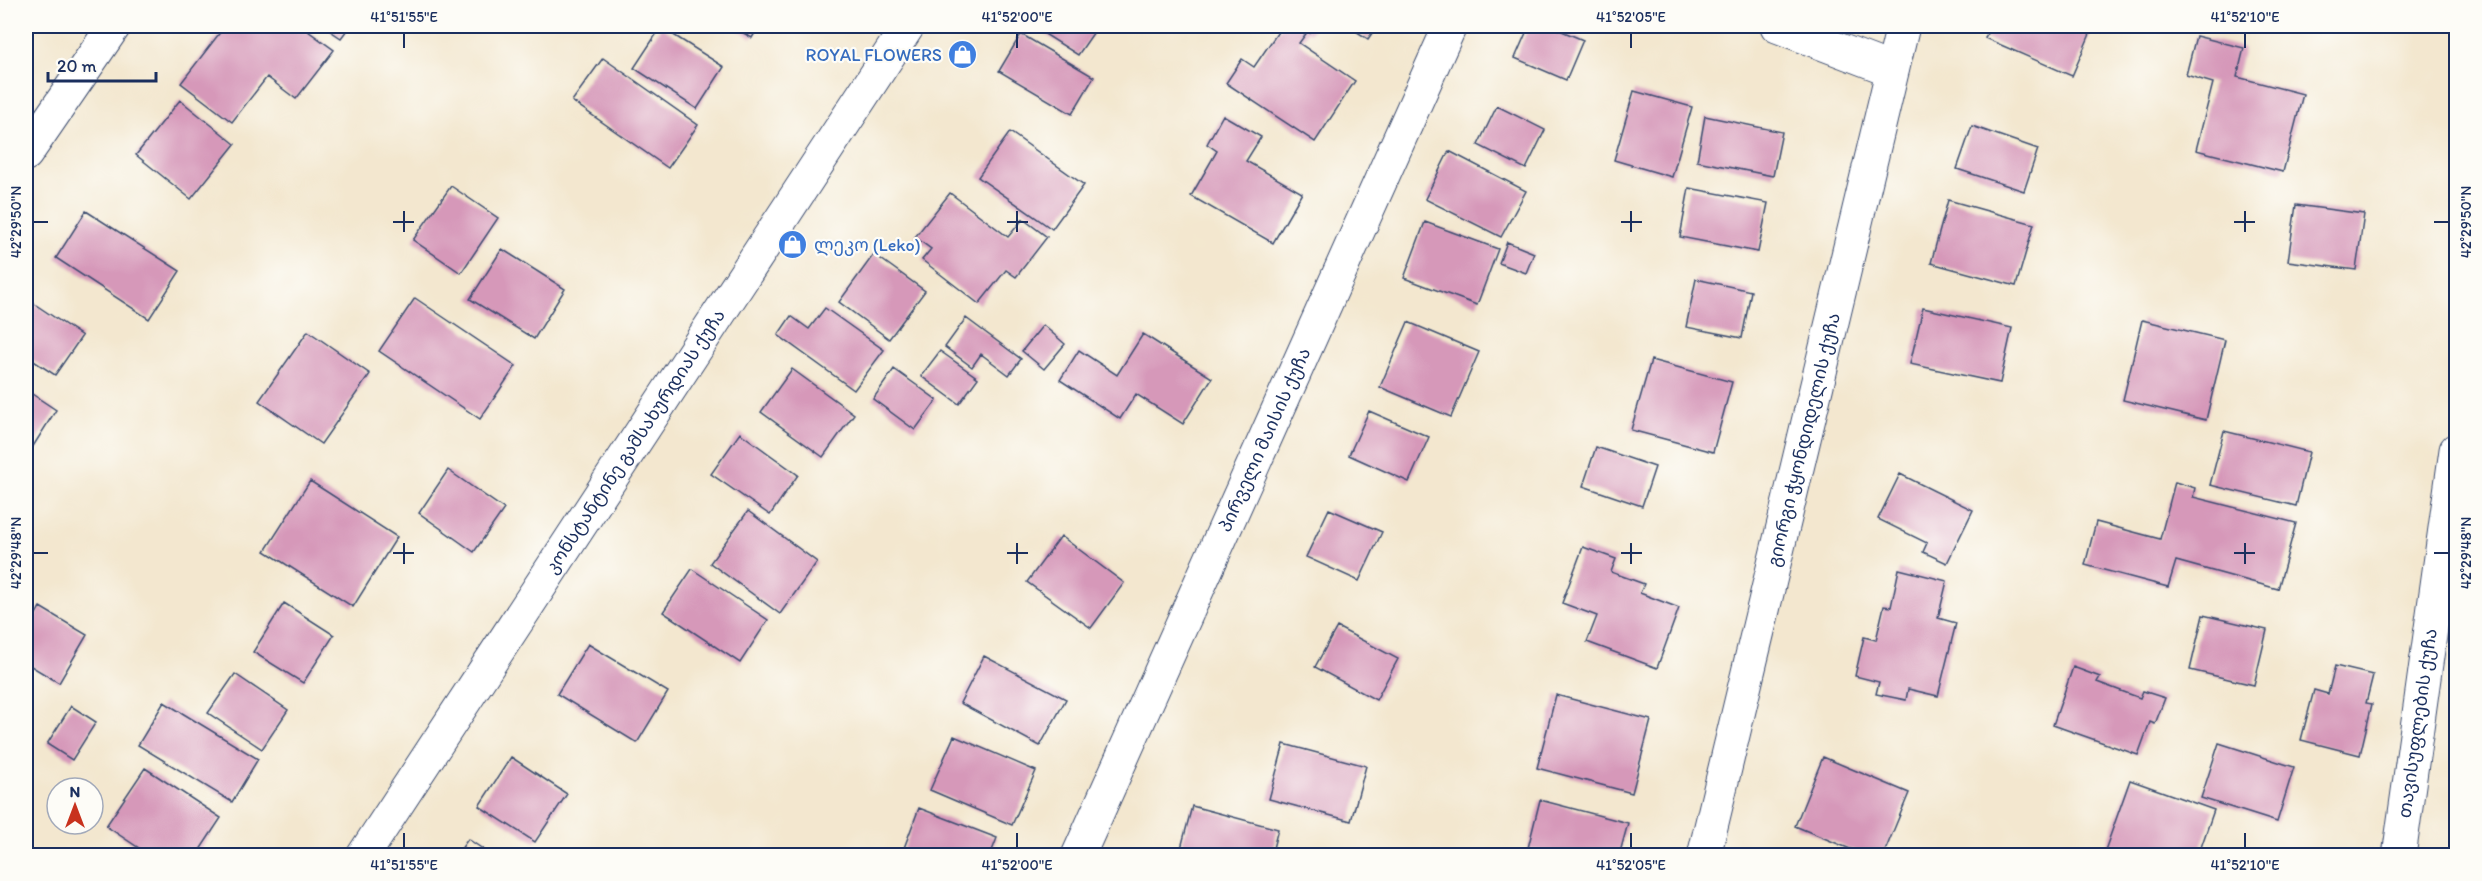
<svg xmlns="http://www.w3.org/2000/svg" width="2482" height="881" font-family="Itim,'Noto Sans Georgian',sans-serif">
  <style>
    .building { fill: #d698b9 }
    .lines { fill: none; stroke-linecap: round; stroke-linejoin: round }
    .minor-casing { stroke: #3b4b6f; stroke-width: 35 }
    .major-casing { stroke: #3b4b6f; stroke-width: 35 }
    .minor { stroke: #fff; stroke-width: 33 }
    .major { stroke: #fff; stroke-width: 33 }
    .ticks { fill: none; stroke: #1b2f5e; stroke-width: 2 }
    .labels { text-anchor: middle; stroke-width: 4.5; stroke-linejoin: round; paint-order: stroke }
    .shop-label { font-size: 18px; fill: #366cbe; stroke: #fdfcf7; text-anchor: end }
    .street-label { font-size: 18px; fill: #1b2f5e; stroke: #fdfcf7 }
    .neatline { fill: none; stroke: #1b2f5e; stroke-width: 2 }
    .ticks-label { font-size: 15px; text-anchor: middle; fill: #1b2f5e }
  </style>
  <rect width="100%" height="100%" fill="#fdfcf7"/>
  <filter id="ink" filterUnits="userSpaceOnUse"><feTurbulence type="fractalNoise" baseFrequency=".0167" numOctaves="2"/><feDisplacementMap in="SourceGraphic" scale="12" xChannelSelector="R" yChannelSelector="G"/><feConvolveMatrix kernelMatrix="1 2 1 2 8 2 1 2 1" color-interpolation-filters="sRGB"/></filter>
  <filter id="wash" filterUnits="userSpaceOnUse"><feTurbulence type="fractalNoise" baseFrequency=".008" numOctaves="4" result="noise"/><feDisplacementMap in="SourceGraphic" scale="24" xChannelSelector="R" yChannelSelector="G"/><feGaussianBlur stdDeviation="1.35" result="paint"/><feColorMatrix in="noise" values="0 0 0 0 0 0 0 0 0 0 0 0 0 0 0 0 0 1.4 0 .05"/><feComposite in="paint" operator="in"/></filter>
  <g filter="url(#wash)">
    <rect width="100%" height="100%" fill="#f3e7cf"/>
    <g id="blocks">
      <!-- building -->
      <path class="building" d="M225,26H301L334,50L296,99L267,77L232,122L181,83Z
        M323,26H350L341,38Z
        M731,26H759L752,38Z
        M1032,26H1098L1078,55Z
        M1282,26H1315L1310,33L1308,31L1299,43L1355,81L1315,142L1226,83L1242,59L1254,67Z
        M1348,26H1377L1368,39Z
        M1529,26H1550L1583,40L1566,80L1515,58Z
        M1990,26H2090L2093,27L2072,76L1985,38Z
        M661,27L724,67L697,109L634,68Z
        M1021,34L1094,77L1072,114L999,71Z
        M2196,36L2244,48L2237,77L2303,94L2283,172L2196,150L2213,83L2186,75Z
        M603,58L698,125L668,168L572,101Z
        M1634,91L1692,107L1672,177L1614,160Z
        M180,100L235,144L191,199L136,155Z
        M1497,106L1545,130L1526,169L1478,145Z
        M1223,115L1261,137L1246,161L1302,193L1273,243L1191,196L1217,151L1207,144Z
        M1705,116L1782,132L1773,176L1697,161Z
        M1972,126L2038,149L2024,191L1957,169Z
        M1010,132L1084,185L1052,229L978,177Z
        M1449,151L1526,191L1501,237L1425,199Z
        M451,186L498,218L461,273L413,240Z
        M1689,188L1768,203L1758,252L1680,237Z
        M950,193L1008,237L1023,219L1047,237L1016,277L1006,270L979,304L922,260L931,249L915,237Z
        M1948,200L2034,224L2016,286L1931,263Z
        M2296,205L2364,214L2356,270L2288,261Z
        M86,211L180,271L149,319L56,258Z
        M1425,222L1498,249L1477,305L1404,278Z
        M1507,242L1534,253L1526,273L1499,263Z
        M502,249L565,289L534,339L470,299Z
        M874,254L925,291L889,339L839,302Z
        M1696,279L1751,291L1742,338L1686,327Z
        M415,298L516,366L480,419L379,351Z
        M27,299L82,336L55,375L26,356Z
        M825,308L884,350L854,390L778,335L791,316L809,329Z
        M1923,308L2012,328L2000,383L1910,364Z
        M966,318L1021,359L1009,375L981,354L972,367L945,347Z
        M2142,320L2225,340L2206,420L2123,400Z
        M1408,322L1479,352L1451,417L1380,387Z
        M1043,325L1065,344L1044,369L1022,351Z
        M308,331L370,374L321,444L259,401Z
        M1143,334L1212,378L1183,424L1136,394L1120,419L1060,380L1079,350L1117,375Z
        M940,351L978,378L959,404L921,376Z
        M1651,360L1732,382L1713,452L1631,430Z
        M792,369L854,414L823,457L761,412Z
        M894,369L937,400L915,430L873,399Z
        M26,390L56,410L32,448L26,444Z
        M1369,411L1429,437L1409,482L1349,455Z
        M2224,431L2309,452L2296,506L2210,485Z
        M740,433L798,475L770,515L711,474Z
        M1596,447L1655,467L1642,506L1583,486Z
        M448,470L504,509L474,552L419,513Z
        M1900,474L1973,510L1947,563L1923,552L1927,543L1878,519Z
        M310,481L397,537L353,607L265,551Z
        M2175,482L2195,488L2193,497L2296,523L2278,589L2176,561L2168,587L2085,565L2096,522L2160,539Z
        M1329,509L1382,532L1359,581L1306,557Z
        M748,511L817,562L780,614L710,563Z
        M1061,536L1124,583L1091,628L1027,582Z
        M1583,547L1616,559L1611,572L1644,584L1640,593L1679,608L1657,668L1587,642L1597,616L1562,603Z
        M692,569L768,620L740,663L663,612Z
        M1899,569L1947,581L1938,618L1956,623L1938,696L1908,689L1906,700L1876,694L1879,682L1855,676L1864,637L1876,640L1884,606L1891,607Z
        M284,603L334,635L303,683L253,652Z
        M40,607L87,635L59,683L26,663V632Z
        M2203,615L2267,630L2254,685L2190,670Z
        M1337,627L1398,659L1376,700L1315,667Z
        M588,644L668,692L637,743L557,694Z
        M984,656L1066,699L1040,746L960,703Z
        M2335,666L2373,675L2366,703L2372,704L2360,755L2301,740L2314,690L2328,694Z
        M2073,667L2100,677L2097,682L2140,698L2143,691L2165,698L2155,724L2150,722L2138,755L2053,725Z
        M235,674L288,710L262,749L208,713Z
        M1556,695L1651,720L1632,793L1537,768Z
        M164,702L258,759L232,802L138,745Z
        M71,706L96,722L72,760L47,744Z
        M954,736L1036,771L1012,825L930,790Z
        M2219,743L2294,767L2277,822L2201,798Z
        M1284,744L1366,766L1351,821L1269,799Z
        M511,757L567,794L535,842L479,806Z
        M1823,757L1909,793L1883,856H1867L1795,826Z
        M145,768L221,818L196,856H151L106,826Z
        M2130,780L2214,810L2198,856H2177L2160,849L2158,856H2103Z
        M1540,800L1628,823L1619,856H1559L1528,848Z
        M1192,806L1278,829L1271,856H1179Z
        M919,808L997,838L990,856H901Z
        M468,839L493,856H456Z"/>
    </g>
  </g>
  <g filter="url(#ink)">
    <use href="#blocks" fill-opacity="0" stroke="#3b4b6f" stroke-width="1.5"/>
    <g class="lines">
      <defs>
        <g id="minor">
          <path d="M1777,26L1892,70"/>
          <path d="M26,154L114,26"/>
          <path id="s1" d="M1078,856L1450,26"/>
          <path id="s2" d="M1704,856L1903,26"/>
        </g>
        <g id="major">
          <path id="s3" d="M363,856L908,26"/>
          <path id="s4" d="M2399,856L2456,450"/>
        </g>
      </defs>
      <!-- minor casing -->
      <use href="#minor" class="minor-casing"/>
      <!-- major casing -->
      <use href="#major" class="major-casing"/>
      <!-- minor -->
      <use href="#minor" class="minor"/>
      <!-- major -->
      <use href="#major" class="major"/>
    </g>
  </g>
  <!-- ticks -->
  <path class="ticks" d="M404,33V48M1017,33V48M1631,33V48M2245,33V48M404,211V232M1017,211V232M1631,211V232M2245,211V232M33,222H48M393,222H414M1007,222H1028M1621,222H1642M2234,222H2255M2434,222H2449M404,543V564M1017,543V564M1631,543V564M2245,543V564M33,553H48M393,553H414M1007,553H1028M1621,553H1642M2234,553H2255M2434,553H2449M404,833V848M1017,833V848M1631,833V848M2245,833V848"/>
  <!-- icons -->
  <defs>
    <symbol id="shop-disc" viewBox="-11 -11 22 22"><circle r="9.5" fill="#3f7fe0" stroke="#fdfcf7"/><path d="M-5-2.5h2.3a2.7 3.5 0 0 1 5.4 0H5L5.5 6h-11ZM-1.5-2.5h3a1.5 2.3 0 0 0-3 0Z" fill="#fff"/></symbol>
  </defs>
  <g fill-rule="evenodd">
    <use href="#shop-disc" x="946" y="38" width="33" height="33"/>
    <use href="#shop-disc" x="776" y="228" width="33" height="33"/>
  </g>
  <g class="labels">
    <!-- shop labels -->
    <g class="shop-label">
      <text x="942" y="61">ROYAL FLOWERS</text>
      <text x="814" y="251" text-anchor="start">ლეკო (Leko)</text>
    </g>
    <!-- street labels -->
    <g class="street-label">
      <text dy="6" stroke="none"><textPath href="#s1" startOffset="456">პირველი მაისის ქუჩა</textPath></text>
      <text dy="6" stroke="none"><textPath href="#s2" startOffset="428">გიორგი ჭყონდიდელის ქუჩა</textPath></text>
      <text dy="6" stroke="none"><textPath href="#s3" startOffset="496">კონსტანტინე გამსახურდიას ქუჩა</textPath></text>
      <text dy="6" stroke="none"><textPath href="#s4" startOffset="134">თავისუფლების ქუჩა</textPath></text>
    </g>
  </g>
  <!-- margin -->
  <rect width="2482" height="881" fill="none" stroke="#fdfcf7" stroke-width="66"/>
  <!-- north arrow -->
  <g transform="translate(75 806)"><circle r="28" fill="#fdfcf7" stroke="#a3aaba" stroke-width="1.5"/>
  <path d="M0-4.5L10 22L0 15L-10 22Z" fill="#c8321e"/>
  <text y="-9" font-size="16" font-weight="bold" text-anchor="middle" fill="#1b2f5e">N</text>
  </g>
  <!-- scale -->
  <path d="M48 72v9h108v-9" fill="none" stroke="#1b2f5e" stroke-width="3"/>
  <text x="57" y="72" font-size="18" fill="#1b2f5e" stroke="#fdfcf7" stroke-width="4.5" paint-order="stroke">20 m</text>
  <rect x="33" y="33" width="2416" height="815" class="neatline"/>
  <g class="ticks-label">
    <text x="404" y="22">41°51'55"E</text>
    <text x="1017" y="22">41°52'00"E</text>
    <text x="1631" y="22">41°52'05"E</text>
    <text x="2245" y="22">41°52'10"E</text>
    <text transform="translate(16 222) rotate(-90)" y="5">42°29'50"N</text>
    <text transform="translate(2466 222) rotate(-90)" y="5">42°29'50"N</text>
    <text transform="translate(16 553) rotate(-90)" y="5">42°29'48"N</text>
    <text transform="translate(2466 553) rotate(-90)" y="5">42°29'48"N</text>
    <text x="404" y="870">41°51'55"E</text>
    <text x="1017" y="870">41°52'00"E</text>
    <text x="1631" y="870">41°52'05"E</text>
    <text x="2245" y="870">41°52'10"E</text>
  </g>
</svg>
